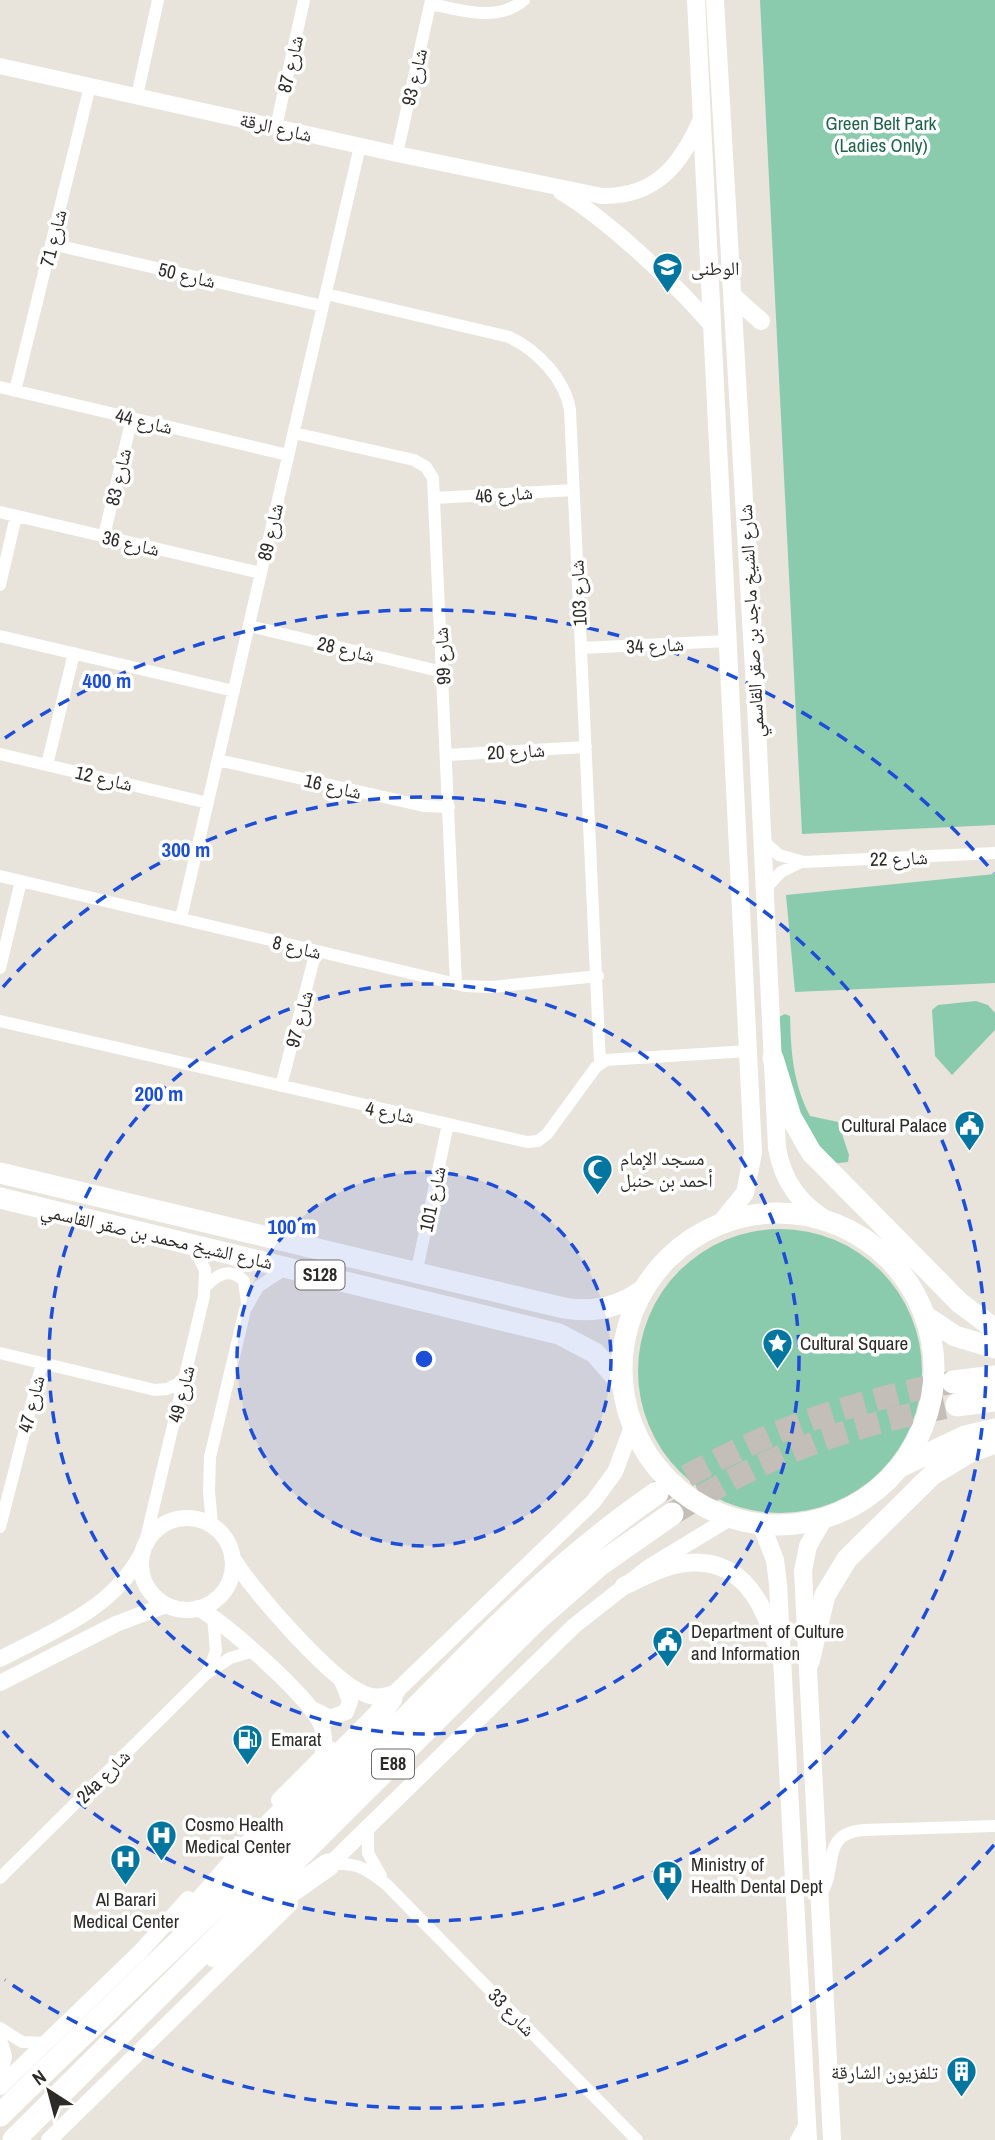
<svg xmlns="http://www.w3.org/2000/svg" width="995" height="2140" font-family="'Archivo Narrow','Noto Naskh Arabic',sans-serif">
  <style>
    .green { fill: #8acbae }
    .lines { fill: none; stroke-linecap: round; stroke-linejoin: round }
    .motorway-tunnel { stroke: #c3beb7; stroke-width: 23; stroke-dasharray: 23 11; stroke-linecap: butt }
    .minor { stroke: #fff; stroke-width: 12 }
    .tertiary { stroke: #fff; stroke-width: 16 }
    .secondary { stroke: #fff; stroke-width: 18 }
    .primary { stroke: #fff; stroke-width: 21 }
    .motorway { stroke: #fff; stroke-width: 23 }
    .ring { fill: none; stroke: #1d4ed8; stroke-width: 3.5; stroke-dasharray: 12 9 }
    .labels { text-anchor: middle; stroke-width: 7; stroke-linejoin: round; paint-order: stroke }
    .shield { fill: #fff; stroke: #6c6b68; stroke-width: 2 }
    .shield-label { font-size: 18px; font-weight: bold; fill: #2d2b28 }
    .street-label { font-size: 19px; fill: #2d2b28; stroke: #fff }
    .park-label { font-size: 19px; fill: #20634a; stroke: #fff }
    .poi-label { font-size: 19px; fill: #2d2b28; stroke: #fff; text-anchor: start }
    .centre { fill: #1d4ed8; stroke: #fff; stroke-width: 3.5 }
    .ring-label { font-size: 21px; text-anchor: middle; font-weight: bold; fill: #1d4ed8; stroke: #fff; stroke-width: 7; stroke-linejoin: round; paint-order: stroke }
  </style>
  <rect width="100%" height="100%" fill="#e8e3db"/>
  <!-- green -->
  <path class="green" d="M760,0H995V825L802,834Z
    M995,874V983L795,992L786,895Z
    M976,1001L988,1005L995,1013V1030L952,1075L935,1056L932,1010L938,1005Z
    M785,1014L790,1016C791,1053 793,1083 810,1116L838,1122L849,1155L848,1162L830,1164L801,1124L781,1064L779,1017Z
    M638 1371a142 142 0 1 1 284 0a142 142 0 1 1-284 0Z"/>
  <g class="lines">
    <!-- motorway-tunnel -->
    <path class="motorway-tunnel" d="M657,1493C757,1434 840,1404 953,1382
      M672,1514C770,1453 844,1427 957,1405"/>
    <!-- minor -->
    <path class="minor" d="M431,4C462,10 497,23 524,0
      M137,96L158,0
      M276,127L304,0
      M397,154L431,0
      M51,244L323,306
      M326,294L509,337C537,350 565,379 570,410L600,1063
      M0,387L288,455
      M15,391L90,86
      M294,433L414,460L426,467L433,478L456,984
      M435,498L573,490
      M0,512L261,573
      M104,536L132,418
      M0,585L16,516
      M249,626L443,672
      M0,636L234,691
      M581,648L728,641
      M0,754L208,803
      M447,755L586,747
      M218,760L424,806L449,807
      M47,765L74,653
      M761,839L779,855L804,862L995,853
      M0,876L465,986L492,987L598,976
      M764,890L781,872L801,862
      M181,918L360,146
      M0,968L21,881
      M0,1021L527,1142L538,1141L547,1134L596,1067L606,1060L748,1051
      M281,1086L316,951
      M416,1274L448,1124
      M206,1286C218,1274 230,1267 244,1281L247,1303
      M0,1353L155,1390L167,1389L184,1381
      M212,1525L209,1491L210,1457L245,1310L258,1287L285,1269
      M0,1527L42,1363
      M144,1547L204,1296L205,1270L193,1246
      M208,1671L216,1651L213,1617
      M368,1825V1853L381,1876
      M328,1865C355,1861 366,1868 387,1885L637,2140
      M0,1878L206,1674L230,1658L254,1651
      M819,1896C840,1871 818,1834 863,1830L995,1826
      M0,2028L22,2042L47,2043
      M0,2036L6,2056L0,2086
      M796,2140L807,2120"/>
    <!-- tertiary -->
    <path class="tertiary" d="M0,66L397,154L602,196C657,197 682,163 702,117
      M561,192C607,219 677,285 712,326
      M141 1564a46 46 0 1 1 92 0a46 46 0 1 1-92 0Z
      M232,1557C251,1589 332,1682 365,1694C375,1699 386,1696 397,1692
      M198,1608C227,1624 308,1696 321,1724C325,1735 325,1745 322,1756
      M0,1659C53,1631 111,1610 141,1555
      M0,1683L116,1624L166,1605
      M384,1703L593,1502L615,1472L632,1427
      M312,1709L330,1718L346,1712L350,1701L342,1681
      M279,1800L330,1749
      M323,1871L574,1626L649,1567L730,1518
      M0,2087L140,1952L188,1899
      M49,2140L290,1904"/>
    <!-- secondary -->
    <path class="secondary" d="M696,0L753,1153L745,1193L719,1225
      M715,0L756,705L777,1148C783,1182 800,1205 830,1222
      M734,297L761,321
      M824,1518L808,1546L803,1571L832,2140
      M761,1524L775,1560L778,1584L808,2140
      M624,1586C641,1578 660,1567 679,1564C734,1554 760,1593 774,1639"/>
    <!-- primary -->
    <path class="primary" d="M773,1058L791,1117L811,1152L960,1303L995,1329
      M0,1173L564,1308C593,1313 619,1308 643,1290
      M0,1198L559,1334L595,1353L622,1384
      M622 1369a156 156 0 1 1 312 0a156 156 0 1 1-312 0Z
      M925,1316L955,1336L995,1348
      M902,1466L965,1436L995,1429
      M809,1662L825,1595L847,1559L932,1475L970,1452L995,1443"/>
    <!-- motorway -->
    <path class="motorway" d="M953,1382L995,1377
      M957,1405L995,1400
      M184,1921L248,1847L379,1715L391,1698
      M215,1956L291,1891L328,1865
      M0,2115C116,2001 235,1890 350,1775C449,1676 541,1572 657,1493
      M14,2140L534,1622L599,1565L672,1514"/>
  </g>
  <!-- distance rings -->
  <circle cx="424" cy="1359" r="187" fill="#1d4ed8" fill-opacity=".12"/>
  <g class="ring">
    <circle cx="424" cy="1359" r="187"/>
    <circle cx="424" cy="1359" r="375"/>
    <path d="M3 987A562 562 0 1 1 3 1731"/>
    <path d="M994 1845A749 749 0 0 1 5 1980M5 738A749 749 0 0 1 994 873"/>
  </g>
  <!-- icons -->
  <defs>
    <symbol id="school-pin" viewBox="-11 -11 22 30"><path d="M0 17L-7.5 6A9.5 9.5 0 1 1 7.5 6Z" fill="#0376a0" stroke="#fff"/><path d="M0-5L7-2L0 1L-7-2ZM-4 1L0 2.5L4 1V4Q0 6-4 4Z" fill="#fff"/></symbol>
    <symbol id="civic-pin" viewBox="-11 -11 22 30"><path d="M0 17L-7.5 6A9.5 9.5 0 1 1 7.5 6Z" fill="#0376a0" stroke="#fff"/><path d="M-.6-6.5H3V-4.5H.6V-3L4-1V1h2V6H-6V1h2V-1L-.6-3ZM-1.2 2.5V6h2.4V2.5Z" fill="#fff"/></symbol>
    <symbol id="mosque-pin" viewBox="-11 -11 22 30"><path d="M0 17L-7.5 6A9.5 9.5 0 1 1 7.5 6Z" fill="#0376a0" stroke="#fff"/><path d="M3.5-4.9A6 6 0 1 0 3.5 4.9A5 5 0 1 1 3.5-4.9Z" fill="#fff"/></symbol>
    <symbol id="sight-pin" viewBox="-11 -11 22 30"><path d="M0 17L-7.5 6A9.5 9.5 0 1 1 7.5 6Z" fill="#0376a0" stroke="#fff"/><path d="M0-6L1.8-2.2L6-1.7L2.9 1.2L3.7 5.4L0 3.3L-3.7 5.4L-2.9 1.2L-6-1.7L-1.8-2.2Z" fill="#fff"/></symbol>
    <symbol id="fuel-pin" viewBox="-11 -11 22 30"><path d="M0 17L-7.5 6A9.5 9.5 0 1 1 7.5 6Z" fill="#0376a0" stroke="#fff"/><path d="M-5.5-6h7V0h2V4h1.3V-2.5L3-4.5l.8-.8L6-3V5H2.5V1h-1V6h-7ZM-4.2-4.7v3.2H.2V-4.7Z" fill="#fff"/></symbol>
    <symbol id="hospital-pin" viewBox="-11 -11 22 30"><path d="M0 17L-7.5 6A9.5 9.5 0 1 1 7.5 6Z" fill="#0376a0" stroke="#fff"/><path d="M-5-5h3v3.5h4V-5h3V5h-3V1.5h-4V5h-3Z" fill="#fff"/></symbol>
    <symbol id="building-pin" viewBox="-11 -11 22 30"><path d="M0 17L-7.5 6A9.5 9.5 0 1 1 7.5 6Z" fill="#0376a0" stroke="#fff"/><path d="M-4-6H4V6H1V3H-1V6H-4ZM-2.5-4.3h1.7v1.8h-1.7ZM.8-4.3h1.7v1.8H.8ZM-2.5-1h1.7V.8h-1.7ZM.8-1h1.7V.8H.8Z" fill="#fff"/></symbol>
  </defs>
  <g fill-rule="evenodd">
    <use href="#school-pin" x="650" y="250" width="35" height="47"/>
    <use href="#civic-pin" x="952" y="1108" width="35" height="47"/>
    <use href="#mosque-pin" x="580" y="1152" width="35" height="47"/>
    <use href="#sight-pin" x="760" y="1326" width="35" height="47"/>
    <use href="#civic-pin" x="650" y="1624" width="35" height="47"/>
    <use href="#fuel-pin" x="230" y="1722" width="35" height="47"/>
    <use href="#hospital-pin" x="144" y="1818" width="35" height="47"/>
    <use href="#hospital-pin" x="108" y="1842" width="35" height="47"/>
    <use href="#hospital-pin" x="650" y="1858" width="35" height="47"/>
    <use href="#building-pin" x="944" y="2054" width="35" height="47"/>
  </g>
  <g class="labels">
    <!-- shield labels -->
    <g class="shield">
      <rect x="295.5" y="1260.5" width="49" height="29" rx="5"/>
      <rect x="372" y="1749.5" width="42" height="29" rx="5"/>
    </g>
    <g class="shield-label">
      <text x="320" y="1281">S128</text>
      <text x="393" y="1770">E88</text>
    </g>
    <!-- street labels -->
    <g class="street-label">
      <text transform="translate(290 64) rotate(-77)" y="7">شارع 87</text>
      <text transform="translate(414 77) rotate(-77)" y="7">شارع 93</text>
      <text transform="translate(276 127) rotate(13)" y="7">شارع الرقة</text>
      <text transform="translate(53 238) rotate(-76)" y="7">شارع 71</text>
      <text transform="translate(187 275) rotate(13)" y="7">شارع 50</text>
      <text transform="translate(144 421) rotate(13)" y="7">شارع 44</text>
      <text transform="translate(118 477) rotate(-77)" y="7">شارع 83</text>
      <text transform="translate(504 494) rotate(-4)" y="7">شارع 46</text>
      <text transform="translate(270 532) rotate(-77)" y="7">شارع 89</text>
      <text transform="translate(131 543) rotate(13)" y="7">شارع 36</text>
      <text transform="translate(578 593) rotate(-93)" y="7">شارع 103</text>
      <text transform="translate(751 621) rotate(-93)" y="7">شارع الشيخ ماجد بن صقر القاسمي</text>
      <text transform="translate(655 645) rotate(-3)" y="7">شارع 34</text>
      <text transform="translate(346 649) rotate(13)" y="7">شارع 28</text>
      <text transform="translate(442 656) rotate(-93)" y="7">شارع 99</text>
      <text transform="translate(516 751) rotate(-3)" y="7">شارع 20</text>
      <text transform="translate(104 778) rotate(13)" y="7">شارع 12</text>
      <text transform="translate(333 786) rotate(13)" y="7">شارع 16</text>
      <text transform="translate(899 858) rotate(-2)" y="7">شارع 22</text>
      <text transform="translate(297 947) rotate(13)" y="7">شارع 8</text>
      <text transform="translate(299 1019) rotate(-75)" y="7">شارع 97</text>
      <text transform="translate(390 1112) rotate(11)" y="7">شارع 4</text>
      <text transform="translate(432 1199) rotate(-78)" y="7">شارع 101</text>
      <text transform="translate(157 1236) rotate(13)" y="7">شارع الشيخ محمد بن صقر القاسمي</text>
      <text transform="translate(181 1394) rotate(-76)" y="7">شارع 49</text>
      <text transform="translate(31 1404) rotate(-76)" y="7">شارع 47</text>
      <text transform="translate(103 1776) rotate(-45)" y="7">24a شارع</text>
      <text transform="translate(512 2012) rotate(46)" y="7">شارع 33</text>
    </g>
    <!-- park labels -->
    <g class="park-label">
      <text x="881" y="130">Green Belt Park<tspan x="881" dy="22">(Ladies Only)</tspan></text>
    </g>
    <!-- poi labels -->
    <g class="poi-label">
      <text x="691" y="275">الوطنی</text>
      <text x="947" y="1132" text-anchor="end">Cultural Palace</text>
      <text x="620" y="1165">مسجد الإمام<tspan x="620" dy="22">أحمد بن حنبل</tspan></text>
      <text x="800" y="1350">Cultural Square</text>
      <text x="691" y="1638">Department of Culture<tspan x="691" dy="22">and Information</tspan></text>
      <text x="271" y="1746">Emarat</text>
      <text x="185" y="1831">Cosmo Health<tspan x="185" dy="22">Medical Center</tspan></text>
      <text x="691" y="1871">Ministry of<tspan x="691" dy="22">Health Dental Dept</tspan></text>
      <text x="126" y="1906" text-anchor="middle">Al Barari<tspan x="126" dy="22">Medical Center</tspan></text>
      <text x="938" y="2079" text-anchor="end">تلفزيون الشارقة</text>
    </g>
  </g>
  <circle cx="424" cy="1359" r="10" class="centre"/>
  <g class="ring-label">
    <text x="107" y="688">400 m</text>
    <text x="186" y="857">300 m</text>
    <text x="159" y="1101">200 m</text>
    <text x="292" y="1234">100 m</text>
  </g>
  <!-- north arrow -->
  <g transform="translate(49 2091) rotate(324)" stroke="#ffffff" stroke-width="5" paint-order="stroke">
  <path d="M0-5L12 26L0 18L-12 26Z" fill="#2d2b28"/>
  <text y="-10" font-size="19" font-weight="bold" text-anchor="middle" fill="#2d2b28">N</text>
  </g>
</svg>
